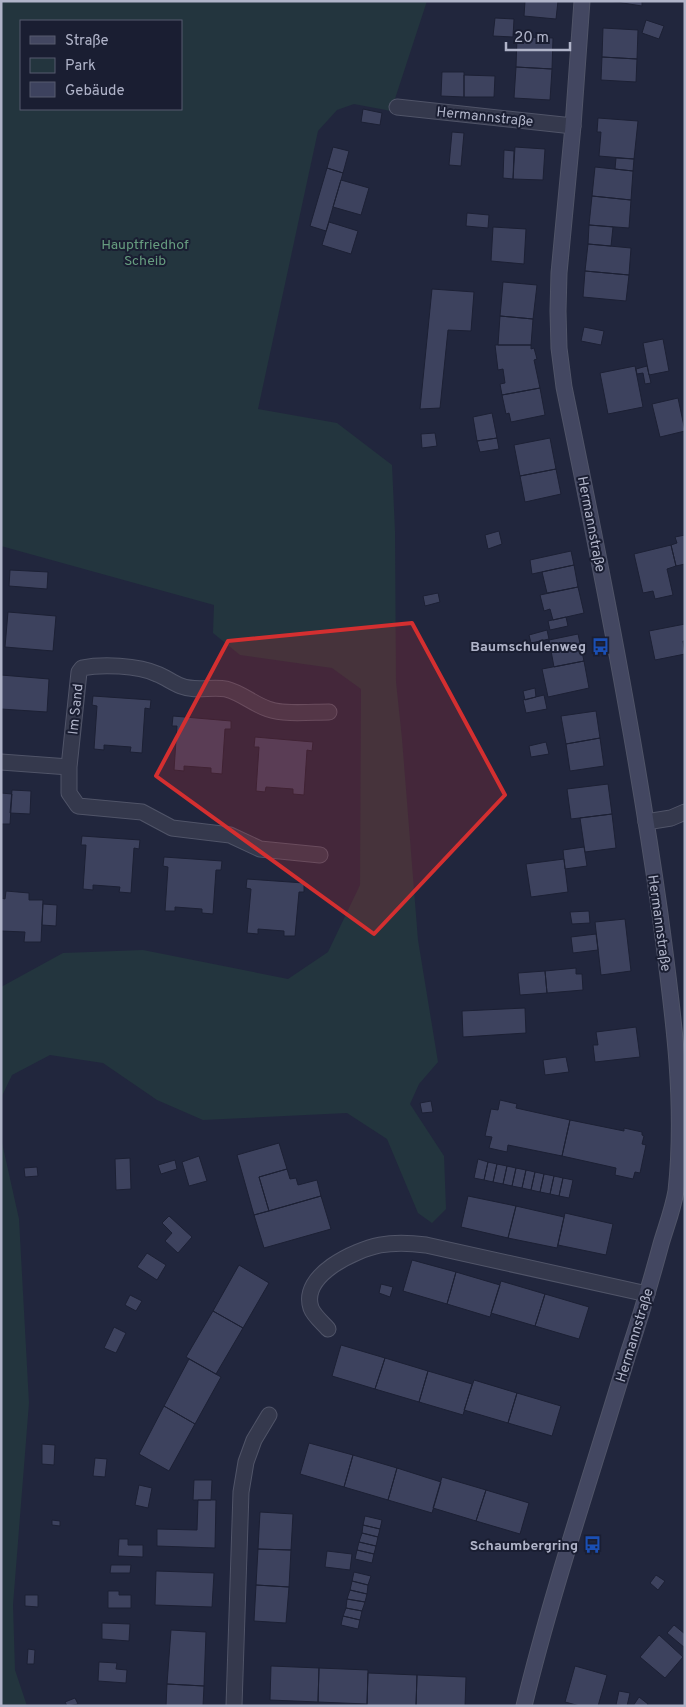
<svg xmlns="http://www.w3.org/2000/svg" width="686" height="1707" font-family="Overpass,sans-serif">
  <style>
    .green { fill: #23353e; fill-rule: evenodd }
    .building { fill: #3d425e; stroke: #1c2034 }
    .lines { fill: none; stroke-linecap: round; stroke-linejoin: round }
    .street-casing { stroke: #505468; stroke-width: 17 }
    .secondary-casing { stroke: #505468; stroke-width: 17 }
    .street { stroke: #35394d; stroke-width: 15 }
    .secondary { stroke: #434761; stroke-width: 15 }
    .marked { fill: #d42f30; fill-opacity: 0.2; stroke: #d42f30; stroke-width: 4; stroke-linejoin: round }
    .labels { text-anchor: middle; stroke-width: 4; stroke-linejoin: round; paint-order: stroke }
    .street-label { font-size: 14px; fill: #b0b4c9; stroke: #1a1e32 }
    .park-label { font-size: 14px; fill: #669c7f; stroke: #1a1e32 }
    .poi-label { font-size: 14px; font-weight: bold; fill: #b0b4c9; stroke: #1a1e32; text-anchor: end }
  </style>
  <rect width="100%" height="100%" fill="#21263d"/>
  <!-- green -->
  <path class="green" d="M1,1H427L391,111L354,104L337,110L318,131L258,409L337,423L392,465L395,531L396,682L402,739L418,940L438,1062L419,1084L410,1104L444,1156L446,1209L432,1223L418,1213L387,1139L347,1113L203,1120L157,1100L103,1063L50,1055L12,1075L1,1098V987L63,953L143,950L288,979L328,952L360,885L361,689L332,668L240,655L213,633L214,605L1,546ZM21,21H181V109H21Z
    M1,1138L19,1219L29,1403L13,1605L15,1670L27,1706H1Z"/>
  <!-- building -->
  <path class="building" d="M525,1H558L556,19L524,16Z
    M610,1H642V6Z
    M495,18L514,19L513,37L493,36Z
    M646,20L664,26L659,39L642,33Z
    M603,28L638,30L637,59L602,57Z
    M517,37L553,38L552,69L516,67Z
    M602,57L637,59L636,82L601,80Z
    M516,67L552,69L550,100L514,98Z
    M442,72H464V97L441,96Z
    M464,75L495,76L494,97H464Z
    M363,109L382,113L380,125L361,122Z
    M598,118L638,121L634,159L599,156L601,132H597Z
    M452,132L464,133L461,166L449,165Z
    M333,147L349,151L343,173L327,168Z
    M515,147L545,149L543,180L513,179Z
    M504,150L514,151L513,179L503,178Z
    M616,158L634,159L633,171L615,169Z
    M595,167L633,171L631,200L592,196Z
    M327,168L343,173L326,231L310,226Z
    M341,180L369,188L361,215L333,207Z
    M592,196L631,200L629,228L589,225Z
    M467,213L489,215L488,228L466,226Z
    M329,222L358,231L351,254L322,245Z
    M589,225L613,227L611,246L588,244Z
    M493,227L526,229L524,264L491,261Z
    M588,244L631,248L629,275L585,271Z
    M585,271L629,275L626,301L583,297Z
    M503,282L537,285L533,319L500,316Z
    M432,289L474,292L471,331L448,330L440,408L420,409Z
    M500,316L533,319L531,345H498Z
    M584,327L604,331L601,345L581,341Z
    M663,339L669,371L649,375L643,343Z
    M495,345H531V349L534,348L537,359L534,360L540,388L502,395L500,384L505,383L503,369L498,370Z
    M635,366L643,407L608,414L600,373Z
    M647,366L651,383L645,384L643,373L637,374L636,369Z
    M540,388L545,415L511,422L509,413L506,414L502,395Z
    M678,398L685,431L660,437L652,404Z
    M492,413L497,438L477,441L473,417Z
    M435,433L437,446L422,448L421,434Z
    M497,438L499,449L480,452L477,441Z
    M550,438L556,469L520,476L514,445Z
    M556,469L561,494L525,502L520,476Z
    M499,531L502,544L488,549L485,535Z
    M685,535V564L676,566L671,545L677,543L675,537Z
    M671,545L676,566L667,569L673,595L655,599L653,591L643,593L634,554Z
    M571,551L574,565L532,574L530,560Z
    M574,565L578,587L547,593L542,572Z
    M10,570L48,572L47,589L9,586Z
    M578,587L584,613L553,620L550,609L544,611L540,595Z
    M438,593L440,602L425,606L423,596Z
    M8,612L56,616L53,651L5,647Z
    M566,617L568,626L550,630L548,621Z
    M685,624V641H683L685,654L655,660L649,631Z
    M547,630L549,639L531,643L529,635Z
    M578,634L584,661L554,667L549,640Z
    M584,661L589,688L548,697L542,669Z
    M1,675L49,679L47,712L1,709Z
    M535,688L536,697L525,700L523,691Z
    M544,695L547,709L526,713L523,700Z
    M93,696L151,700L150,709L145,708L142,753L130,752L131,747L104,745V750L94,749L97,706L92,705Z
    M596,711L600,738L566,744L561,716Z
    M173,716L231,721V729H225L222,774L211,773V768L184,766V771L174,770L177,726H172Z
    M255,737L313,742L312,751L307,750L304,795L293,794V789L266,787L265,792L256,791L259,747H254Z
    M600,738L604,766L570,771L566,744Z
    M546,742L549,754L531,757L529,746Z
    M608,784L612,814L571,819L567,789Z
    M12,790L31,791L30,814L10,813Z
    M1,793L12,794L10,824H1Z
    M612,814L616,848L585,852L580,818Z
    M82,836L140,840L139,849L134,848L131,893L119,892L120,887L93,885V890L83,889L86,845H81Z
    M584,847L587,866L565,869L563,850Z
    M164,857L222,861L221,870H216L213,914L202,913V909L175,907V911H165L168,867L163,866Z
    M564,859L568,892L531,897L526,864Z
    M247,879L304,883V892H299L295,936H284V931L258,929V934L247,933L251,889L246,888Z
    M6,891L29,893V900H43L41,942H24L25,932L1,931V898L5,899Z
    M43,904L57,905L56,926L42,925Z
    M589,911L590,923L572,924L570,912Z
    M625,919L631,971L601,975L595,922Z
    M596,934L598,950L573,953L571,937Z
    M576,968V974H582L583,990L547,993L545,971Z
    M545,971L547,993L520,995L518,973Z
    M525,1008L526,1033L463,1037L462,1011Z
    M636,1027L640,1057L595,1062L593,1045H598L596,1032Z
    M566,1057L569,1072L545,1075L543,1060Z
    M500,1100L517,1104L516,1108L570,1120L562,1156L508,1145L507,1152L489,1148L492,1137L485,1136L491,1109L498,1110Z
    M431,1101L433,1112L422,1113L420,1103Z
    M570,1120L624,1131V1128L642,1132V1135L644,1136L642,1144L646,1145L640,1173L635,1172L633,1179L615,1175L616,1168L562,1156Z
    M279,1143L287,1169L259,1177L269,1211L254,1215L237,1155Z
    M199,1156L207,1181L189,1186L182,1162Z
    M130,1158L131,1189L116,1190L115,1159Z
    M478,1159L488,1162L484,1180L474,1178Z
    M175,1160L177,1169L161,1174L158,1165Z
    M488,1162L497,1164L493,1182L484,1180Z
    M497,1164L507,1166L503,1184L493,1182Z
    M507,1166L516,1168L512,1186L503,1184Z
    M37,1167L38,1176L25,1177L24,1168Z
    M516,1168L526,1170L522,1188L512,1186Z
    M287,1169L290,1179L296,1178L298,1185L317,1180L321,1196L269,1211L259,1177Z
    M526,1170L535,1172L531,1190L522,1188Z
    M535,1172L544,1174L540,1192L531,1190Z
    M544,1174L554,1176L550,1194L540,1192Z
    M554,1176L563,1178L559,1196L550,1194Z
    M563,1178L573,1180L569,1198L559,1196Z
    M321,1196L331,1229L264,1248L254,1215Z
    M468,1196L516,1206L508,1238L461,1227Z
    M516,1206L564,1217L557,1248L508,1238Z
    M565,1213L613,1224L606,1255L558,1245Z
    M169,1216L192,1237L178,1253L165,1241L172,1233L162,1223Z
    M147,1253L166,1265L157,1280L137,1267Z
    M412,1260L456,1272L447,1304L403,1291Z
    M239,1265L269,1283L243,1328L213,1311Z
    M456,1272L500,1285L490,1317L447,1304Z
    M501,1281L545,1294L535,1326L491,1313Z
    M381,1284L393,1287L390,1297L379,1293Z
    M545,1294L589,1307L579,1339L535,1326Z
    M130,1295L142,1301L136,1311L125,1305Z
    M213,1311L243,1328L216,1374L186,1357Z
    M114,1327L126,1333L116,1353L104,1348Z
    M341,1345L385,1358L375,1389L332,1376Z
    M385,1358L428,1371L419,1402L375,1389Z
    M189,1359L221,1377L195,1424L164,1406Z
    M428,1371L472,1384L463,1415L419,1402Z
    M474,1380L517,1393L508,1423L464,1410Z
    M517,1393L561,1406L552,1436L508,1423Z
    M164,1406L195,1424L169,1471L139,1454Z
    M309,1443L353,1455L344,1487L300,1474Z
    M42,1444L55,1445L54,1465L42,1464Z
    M353,1455L397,1468L388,1500L344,1487Z
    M95,1458L107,1459L105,1477L93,1476Z
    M397,1468L441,1482L432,1513L388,1500Z
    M442,1477L486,1490L476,1521L433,1508Z
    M194,1480H212L211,1500H193Z
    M139,1485L152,1488L148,1508L135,1505Z
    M486,1490L529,1503L520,1534L476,1521Z
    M198,1500H216L215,1548L157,1546V1529L197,1530Z
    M260,1512L293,1514L291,1550L258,1549Z
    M365,1516L382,1520L380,1529L363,1525Z
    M52,1520L60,1521V1526L52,1525Z
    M363,1525L380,1529L378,1537L362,1533Z
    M362,1533L378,1537L376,1546L359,1542Z
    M119,1539H128V1545H143V1557L118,1556Z
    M359,1542L376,1546L374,1554L357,1550Z
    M258,1549L291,1550L289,1587L256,1585Z
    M357,1550L374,1554L372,1563L355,1559Z
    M327,1551L352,1554L350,1570L325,1567Z
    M111,1565H131L130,1573H110Z
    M156,1571L214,1573L212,1607L155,1605Z
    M354,1572L371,1576L368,1585L352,1581Z
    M656,1575L665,1581L658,1590L650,1583Z
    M352,1581L368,1585L367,1594L350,1590Z
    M256,1585L289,1587L286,1623L254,1621Z
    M350,1590L367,1594L365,1602L347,1599Z
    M108,1591H119V1595H131V1608H108Z
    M25,1595H38V1607L25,1606Z
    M347,1599L365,1602L362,1611L346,1608Z
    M346,1608L362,1611L360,1620L343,1616Z
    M343,1616L360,1620L358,1629L341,1625Z
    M102,1623L130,1624L129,1641L102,1639Z
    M674,1625L685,1634V1648L667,1633Z
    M171,1630L206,1632L204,1686L167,1684Z
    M659,1635L683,1657L665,1678L640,1657Z
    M28,1649L35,1650L34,1664H27Z
    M99,1662L117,1663L116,1669L127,1670L126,1683L98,1681Z
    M271,1666L319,1668L318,1702L270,1700Z
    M575,1666L607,1675L598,1706H580L565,1702Z
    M319,1668L368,1670L367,1704L318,1702Z
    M368,1673L417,1675L416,1706H367Z
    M417,1675L466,1677L465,1706H416Z
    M167,1684L204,1686L203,1706H166Z
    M619,1691L630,1693L627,1706L616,1705Z
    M639,1697L648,1704L647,1706H633Z
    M75,1698L78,1704L67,1706L65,1702Z"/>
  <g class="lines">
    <defs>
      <path id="street" d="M397,107L573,126
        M1,762L69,767
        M646,822L671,818L685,812
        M320,855L260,849L230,835L172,828L142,812L78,806L69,793V767L79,672L82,668C101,664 138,665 157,674C165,677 173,683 181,686C196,692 212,686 226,689C242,693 253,704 268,709C285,715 311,712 329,712
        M328,1329C323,1323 314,1316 311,1308C300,1275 355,1250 380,1245C396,1242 411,1243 426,1245L647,1294
        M234,1706L241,1492L246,1462L254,1440L269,1415"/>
      <path id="secondary" d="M524,1706C553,1587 593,1471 628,1354C640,1318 651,1281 661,1244C666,1227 673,1209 676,1191C686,1099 672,1006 660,914C635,737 600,562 564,387L559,348L558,311L559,273L573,126L582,1"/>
    </defs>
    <!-- street casing -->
    <use href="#street" class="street-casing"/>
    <!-- secondary casing -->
    <use href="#secondary" class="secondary-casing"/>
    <!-- street -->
    <use href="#street" class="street"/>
    <!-- secondary -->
    <use href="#secondary" class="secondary"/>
  </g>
  <!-- marked area -->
  <path class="marked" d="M412,623L505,795L374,934L156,776L228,641Z"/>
  <!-- icons -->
  <defs>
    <symbol id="bus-bare" viewBox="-9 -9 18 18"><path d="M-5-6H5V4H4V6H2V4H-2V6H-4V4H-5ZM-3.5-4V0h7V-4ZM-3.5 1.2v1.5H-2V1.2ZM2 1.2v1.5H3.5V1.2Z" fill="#1a4fb4" stroke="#1a1e32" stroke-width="2.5" paint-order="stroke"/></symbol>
  </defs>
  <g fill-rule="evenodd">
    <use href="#bus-bare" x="588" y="634" width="25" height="25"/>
    <use href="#bus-bare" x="580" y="1532" width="25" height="25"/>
  </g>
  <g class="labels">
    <!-- street labels -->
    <g class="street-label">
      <text transform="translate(485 116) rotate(6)" y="5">Hermannstraße</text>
      <text transform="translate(592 524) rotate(79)" y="5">Hermannstraße</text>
      <text transform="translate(75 709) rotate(-84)" y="5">Im Sand</text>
      <text transform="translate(660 923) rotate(82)" y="5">Hermannstraße</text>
      <text transform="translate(634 1335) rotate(-73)" y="5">Hermannstraße</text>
    </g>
    <!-- park labels -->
    <g class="park-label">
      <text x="145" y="249">Hauptfriedhof<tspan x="145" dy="16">Scheib</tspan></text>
    </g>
    <!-- poi labels -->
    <g class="poi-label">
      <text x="586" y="651">Baumschulenweg</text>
      <text x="578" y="1550">Schaumbergring</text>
    </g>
  </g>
  <!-- border -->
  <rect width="686" height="1707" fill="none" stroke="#b0b4c9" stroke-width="5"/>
  <!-- legend -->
  <rect x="20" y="20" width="162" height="90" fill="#1a1e32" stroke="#565a6e"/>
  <rect x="30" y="36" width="25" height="8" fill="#434761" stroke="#565a6e"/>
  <text x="65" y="45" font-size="15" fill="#b0b4c9">Straße</text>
  <rect x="30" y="58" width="25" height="15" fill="#23353e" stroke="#565a6e"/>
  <text x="65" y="70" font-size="15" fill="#b0b4c9">Park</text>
  <rect x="30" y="82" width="25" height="15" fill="#3d425e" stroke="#565a6e"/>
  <text x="65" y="95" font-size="15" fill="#b0b4c9">Gebäude</text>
  <!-- scale -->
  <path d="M506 42v8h64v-8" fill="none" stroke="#b0b4c9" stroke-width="2.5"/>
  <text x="514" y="42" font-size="15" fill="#b0b4c9" stroke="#1a1e32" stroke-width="4" paint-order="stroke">20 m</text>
</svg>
